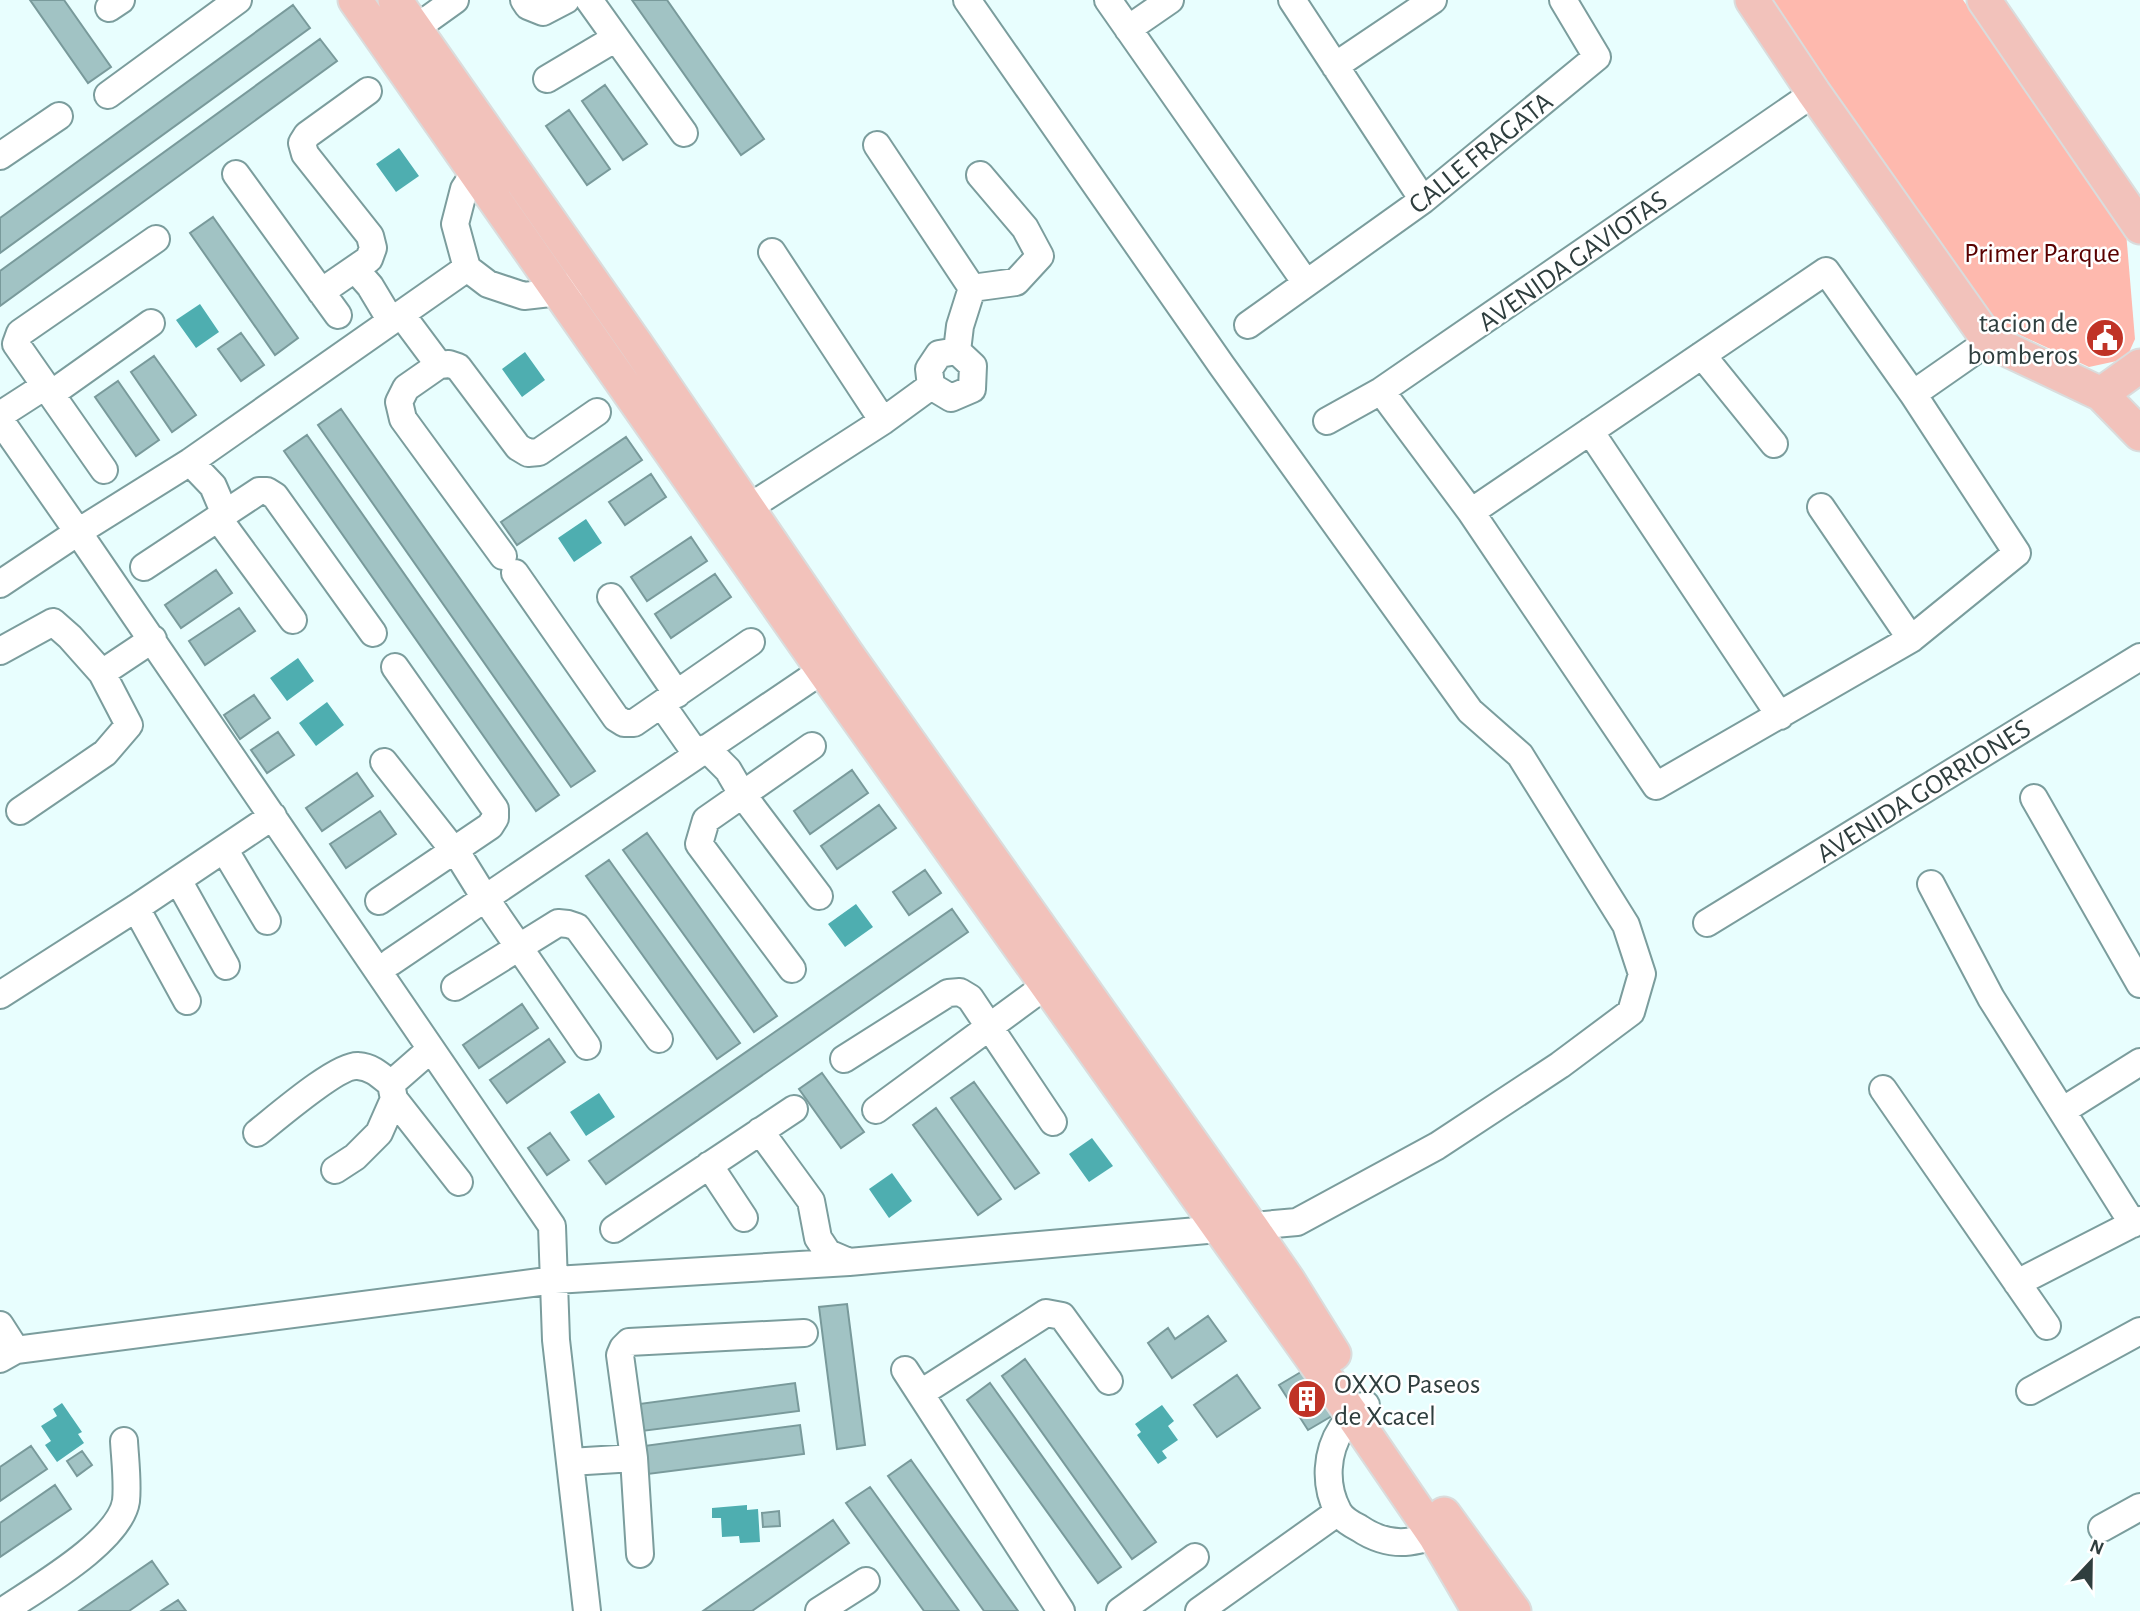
<svg xmlns="http://www.w3.org/2000/svg" width="2140" height="1611" font-family="'Alegreya Sans',sans-serif">
  <style>
    .green { fill: #feb9ae }
    .water { fill: #4eaeb0 }
    .building { fill: #a1c3c4; stroke: #799a9b; stroke-width: 2 }
    .lines { fill: none; stroke-linecap: round; stroke-linejoin: round }
    .minor-casing { stroke: #7b9d9d; stroke-width: 30 }
    .major-casing { stroke: #dadcdc; stroke-width: 37 }
    .minor { stroke: #fff; stroke-width: 26 }
    .major { stroke: #f2c2bb; stroke-width: 33 }
    .labels { text-anchor: middle; stroke-width: 5; stroke-linejoin: round; paint-order: stroke }
    .street-label { font-size: 28px; fill: #2f3e3e; stroke: #fff }
    .park-label { font-size: 28px; fill: #5a0100; stroke: #fff }
    .poi-label { font-size: 28px; fill: #2f3e3e; stroke: #fff; text-anchor: end }
  </style>
  <rect width="100%" height="100%" fill="#e8fefe"/>
  <!-- green -->
  <path class="green" d="M1772,0H1963L2126,232L2135,339L2126,359L2089,367L1992,322Z"/>
  <!-- water -->
  <path class="water" d="M399,148L419,176L396,192L376,164Z
    M200,304L219,332L196,348L176,320Z
    M525,352L545,380L522,397L502,369Z
    M586,519L602,543L574,562L558,538Z
    M298,658L314,681L287,701L270,678Z
    M327,702L344,725L316,746L299,723Z
    M856,904L873,927L845,947L828,924Z
    M599,1093L615,1117L586,1136L570,1112Z
    M1092,1138L1113,1166L1089,1182L1069,1154Z
    M892,1173L912,1201L889,1218L869,1189Z
    M62,1403L82,1432L78,1434L84,1443L57,1462L45,1445L51,1441L41,1426L57,1416L53,1409Z
    M1162,1405L1174,1421L1168,1426L1178,1440L1162,1451L1167,1458L1158,1464L1137,1435L1141,1432L1135,1424Z
    M747,1505V1510L758,1509L760,1542L740,1543L739,1536L722,1537L721,1518H712V1508Z"/>
  <!-- building -->
  <path class="building" d="M30,0H64L111,67L88,83Z
    M632,0H667L764,139L741,155Z
    M293,5L310,28L0,253V218Z
    M320,39L337,61L0,306V271Z
    M605,85L647,144L623,160L582,101Z
    M569,110L610,169L587,185L546,126Z
    M213,217L298,338L275,355L190,233Z
    M241,333L264,365L241,381L218,349Z
    M154,356L196,415L172,432L131,372Z
    M118,381L159,440L136,456L95,397Z
    M341,409L595,771L571,787L318,425Z
    M307,435L559,795L536,811L284,451Z
    M626,437L642,460L517,545L501,522Z
    M651,474L666,497L625,525L609,502Z
    M691,537L707,561L647,601L631,577Z
    M216,570L232,593L181,628L165,605Z
    M715,574L731,597L671,638L655,614Z
    M239,608L255,631L205,665L189,641Z
    M254,695L270,718L240,739L224,715Z
    M278,732L294,755L267,773L251,750Z
    M852,770L868,793L810,834L794,811Z
    M357,773L373,796L322,831L306,808Z
    M879,805L896,828L837,869L821,846Z
    M380,811L396,834L346,868L330,844Z
    M647,833L777,1016L754,1032L623,850Z
    M609,860L740,1043L717,1059L586,876Z
    M925,870L941,893L909,915L893,892Z
    M952,909L968,932L606,1184L589,1161Z
    M522,1004L538,1028L479,1068L463,1045Z
    M549,1039L565,1062L507,1103L490,1080Z
    M822,1073L864,1132L841,1148L799,1089Z
    M974,1082L1039,1173L1015,1189L951,1098Z
    M936,1108L1001,1199L978,1215L913,1125Z
    M550,1133L569,1160L547,1175L528,1148Z
    M847,1304L865,1445L837,1449L819,1307Z
    M1208,1316L1226,1341L1172,1378L1148,1343L1168,1328L1175,1339Z
    M1025,1359L1156,1542L1132,1559L1002,1376Z
    M1306,1369L1337,1413L1308,1430L1279,1385Z
    M1237,1375L1260,1408L1217,1437L1194,1405Z
    M795,1383L799,1411L642,1431L639,1404Z
    M990,1383L1121,1567L1098,1583L967,1400Z
    M800,1425L804,1454L648,1474L644,1446Z
    M31,1446L47,1469L0,1501V1467Z
    M82,1451L92,1465L77,1476L67,1461Z
    M911,1460L1018,1611H984L888,1476Z
    M55,1485L71,1509L0,1557V1523Z
    M870,1487L959,1611H924L846,1503Z
    M779,1511L780,1526L763,1527L762,1513Z
    M833,1520L849,1543L752,1611H703Z
    M152,1561L168,1584L129,1611H79Z
    M178,1600L186,1611H161Z"/>
  <g class="lines">
    <defs>
      <path id="minor" d="M524,0L528,6L543,12L566,0
        M589,0L684,133
        M1108,0L1306,283
        M1292,0L1423,200
        M109,8L121,0
        M416,28L455,0
        M1128,29L1170,0
        M1335,66L1433,0
        M547,79L616,38
        M108,95L238,0
        M877,145L972,288L960,326L957,351
        M0,156L59,116
        M490,161L475,172L464,189L455,224L467,268L488,284L524,296L559,292L575,284
        M236,174L338,315
        M772,252L883,421
        M355,269L370,286L391,321
        M972,288L1016,282L1040,256L1025,228L980,175
        M321,292L369,259L373,248L370,236L305,154L302,143L307,135L368,91
        M401,314L439,365L449,364L458,367L518,447L528,453L539,452L597,412
        M1248,325L1423,200L1597,57L1563,0
        M957,351L973,366L972,389L951,398L931,386L929,369L939,354Z
        M1702,355L1774,444
        M439,365L406,388L399,402L403,419L503,556
        M1381,391L1471,512L1656,786L1911,639L2017,553L1913,394L1989,341
        M51,394L151,323
        M0,415L45,386
        M0,420L78,532L190,462L467,268
        M1327,421L1381,391L1814,93
        M1590,431L1780,716
        M190,462L213,486L225,514
        M104,470L16,344L20,333L156,239
        M1821,507L1911,639
        M748,508L883,421L931,386
        M1471,512L1826,271L1913,394
        M218,518L293,620
        M144,567L259,491H267L275,496L373,633
        M515,573L616,718L624,723H634L751,642
        M0,584L78,532L552,1226L556,1340L587,1611
        M611,597L677,694
        M0,651L53,622L70,637L102,673L153,639
        M662,705L697,755
        M706,748L728,770L742,794L819,896
        M384,762L462,861L485,898L587,1046
        M2034,798L2140,984
        M20,811L105,753L129,725L102,673
        M224,849L267,921
        M178,880L226,966
        M1931,884L1991,998L2133,1224
        M379,901L490,826L495,818V809L395,667
        M136,908L187,1001
        M1707,923L2140,657
        M391,962L839,659
        M792,969L699,844L706,820L812,746
        M455,987L558,923L568,924L577,927L659,1039
        M0,995L136,908L273,816
        M844,1059L948,993L960,992L970,998L1053,1122
        M1883,1089L2047,1326
        M394,1099L459,1182
        M876,1110L1060,975
        M2062,1111L2140,1062
        M760,1131L811,1201L818,1238L828,1253L849,1262
        M257,1133C275,1119 338,1064 358,1066C372,1067 380,1075 391,1084L431,1049
        M709,1165L744,1218
        M335,1170L355,1157L379,1133L394,1099L391,1084
        M614,1229L794,1109
        M2017,1283L2140,1220
        M0,1325L16,1350
        M0,1359L16,1350L555,1280L849,1262L1297,1222L1437,1146L1560,1065L1631,1012L1642,974L1626,925L1520,755L1470,711L1222,366L967,0
        M905,1370L1061,1611
        M2030,1391L2140,1331
        M921,1393L1046,1313L1062,1316L1109,1381
        M1366,1405C1357,1412 1348,1419 1342,1428C1326,1452 1324,1485 1338,1511C1342,1519 1351,1524 1359,1528C1372,1537 1389,1543 1405,1542C1421,1541 1437,1535 1452,1529
        M570,1462L634,1458
        M2102,1528L2140,1507
        M640,1554L634,1458L620,1355L623,1348L629,1342L804,1333
        M3,1611C37,1588 120,1541 126,1501C128,1483 125,1459 124,1441
        M819,1611L866,1581
        M1120,1611L1195,1557
        M1199,1611L1338,1512"/>
      <path id="major" d="M355,0L823,670L1353,1416L1435,1536L1479,1611
        M395,0L636,344L847,654L1252,1228L1288,1280L1334,1354
        M1752,0L1814,93L1989,341L2101,394L2140,434
        M1984,0L2140,227
        M2101,394L2140,366
        M1444,1514L1514,1611"/>
    </defs>
    <!-- minor casing -->
    <use href="#minor" class="minor-casing"/>
    <!-- major casing -->
    <use href="#major" class="major-casing"/>
    <!-- minor -->
    <use href="#minor" class="minor"/>
    <!-- major -->
    <use href="#major" class="major"/>
  </g>
  <!-- icons -->
  <defs>
    <symbol id="civic-disc" viewBox="-11 -11 22 22"><circle r="9.5" fill="#c03326" stroke="#fff"/><path d="M-.6-6.5H3V-4.5H.6V-3L4-1V1h2V6H-6V1h2V-1L-.6-3ZM-1.2 2.5V6h2.4V2.5Z" fill="#fff"/></symbol>
    <symbol id="building-disc" viewBox="-11 -11 22 22"><circle r="9.5" fill="#c03326" stroke="#fff"/><path d="M-4-6H4V6H1V3H-1V6H-4ZM-2.5-4.3h1.7v1.8h-1.7ZM.8-4.3h1.7v1.8H.8ZM-2.5-1h1.7V.8h-1.7ZM.8-1h1.7V.8H.8Z" fill="#fff"/></symbol>
  </defs>
  <g fill-rule="evenodd">
    <use href="#civic-disc" x="2083" y="316" width="44" height="44"/>
    <use href="#building-disc" x="1285" y="1377" width="44" height="44"/>
  </g>
  <g class="labels">
    <!-- street labels -->
    <g class="street-label">
      <text transform="translate(1480 152) rotate(-39)" y="10">CALLE FRAGATA</text>
      <text transform="translate(1572 260) rotate(-35)" y="10">AVENIDA GAVIOTAS</text>
      <text transform="translate(1923 790) rotate(-32)" y="10">AVENIDA GORRIONES</text>
    </g>
    <!-- park labels -->
    <g class="park-label">
      <text x="2042" y="262">Primer Parque</text>
    </g>
    <!-- poi labels -->
    <g class="poi-label">
      <text x="2078" y="332">tacion de<tspan x="2078" dy="32">bomberos</tspan></text>
      <text x="1334" y="1393" text-anchor="start">OXXO Paseos<tspan x="1334" dy="32">de Xcacel</tspan></text>
    </g>
  </g>
  <!-- north arrow -->
  <g transform="translate(2091 1562) rotate(22)" stroke="#ffffff" stroke-width="5" paint-order="stroke">
  <path d="M0-5L12 26L0 18L-12 26Z" fill="#2f3e3e"/>
  <text y="-10" font-size="19" font-weight="bold" text-anchor="middle" fill="#2f3e3e">N</text>
  </g>
</svg>
